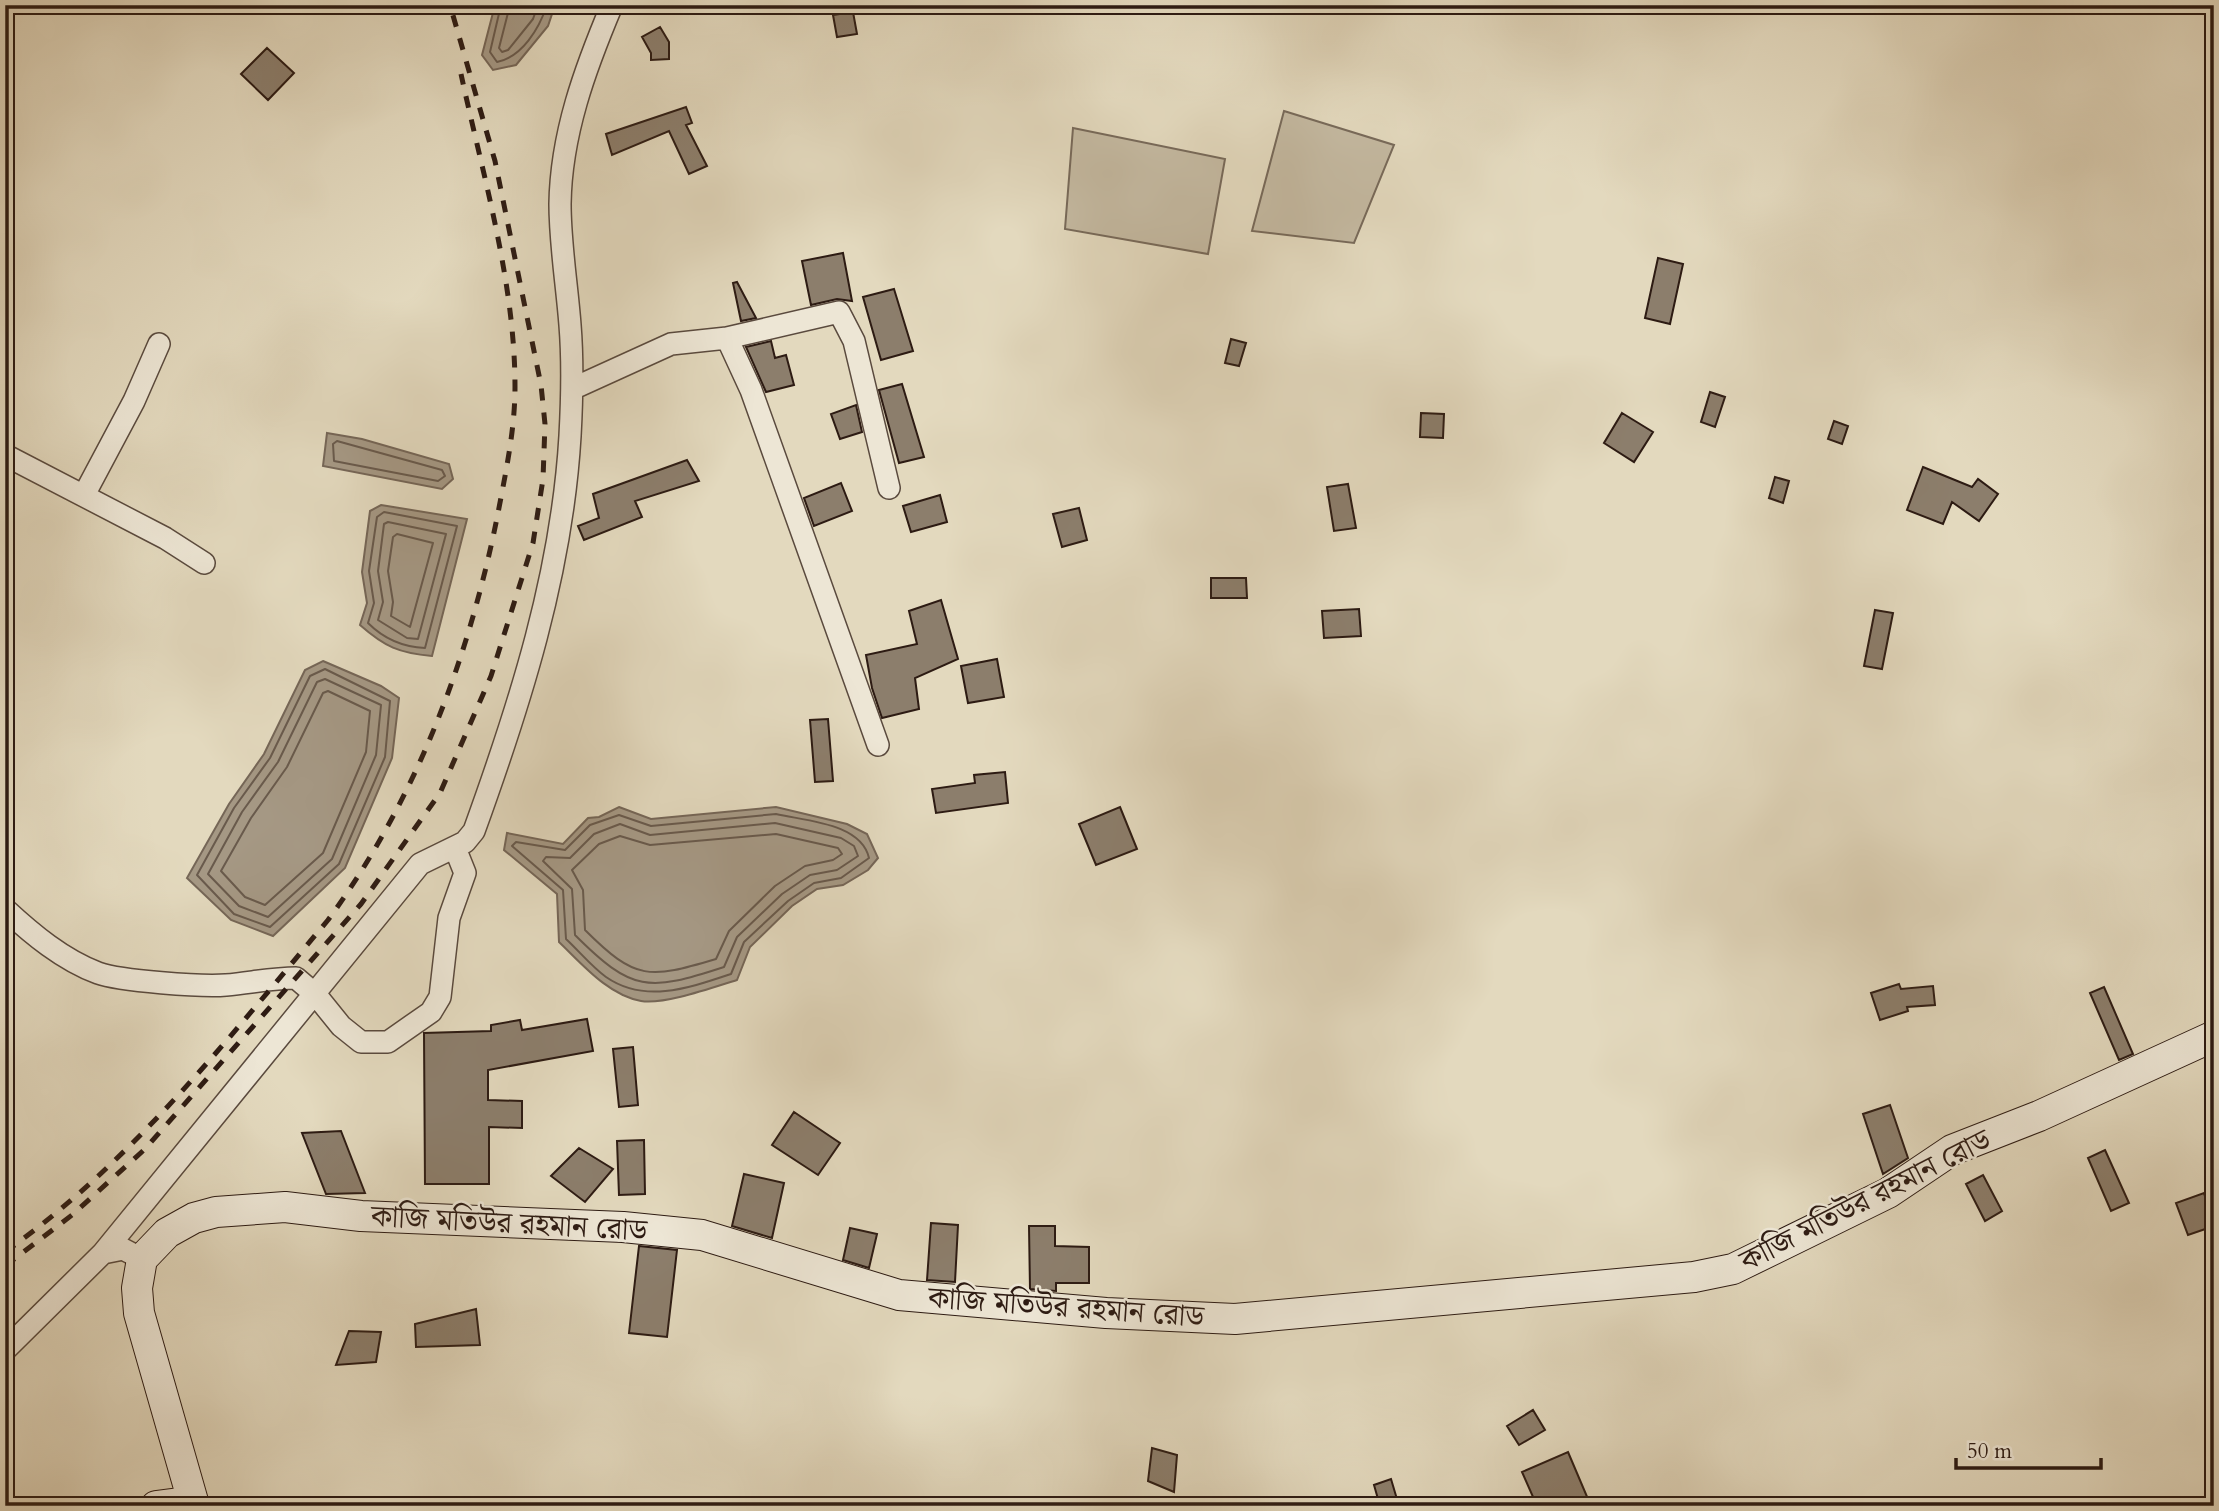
<svg xmlns="http://www.w3.org/2000/svg" width="2219" height="1511" font-family="Cardo,'Noto Serif Bengali',serif">
  <style>
    .green { fill: #c4b9a1; stroke: #786a5a; stroke-width: 2 }
    .water { fill: #a59884; stroke: #756657; stroke-width: 2 }
    .lines { fill: none; stroke-linecap: round; stroke-linejoin: round }
    .shore { stroke: #695a4c; stroke-width: 2 }
    .building { fill: #8c7e6c; stroke: #2d1b13; stroke-width: 2 }
    .street-casing { stroke: #5a4a3e; stroke-width: 24 }
    .secondary-casing { stroke: #2d1b13; stroke-width: 32 }
    .street { stroke: #ede6d5; stroke-width: 21 }
    .secondary { stroke: #ede6d5; stroke-width: 30 }
    .rail { stroke: #2d1b13; stroke-width: 5; stroke-dasharray: 12 12; stroke-linecap: butt }
    .labels { text-anchor: middle; stroke-width: 5; stroke-linejoin: round; paint-order: stroke }
    .street-label { font-size: 30px; fill: #2d1b13; stroke: #ede6d5 }
  </style>
  <rect width="100%" height="100%" fill="#e3d9be"/>
  <filter id="stains"><feTurbulence type="fractalNoise" baseFrequency=".00286" numOctaves="4"/><feColorMatrix values="0 0 0 0 .2 0 0 0 0 .09 0 0 0 0 .02 0 0 0 .5 -.17"/></filter>
  <radialGradient id="worn" r=".72"><stop offset=".6" stop-color="#630" stop-opacity="0"/><stop offset="1" stop-color="#630" stop-opacity=".3"/></radialGradient>
  <!-- green -->
  <path class="green" d="M1284,111L1394,145L1354,243L1252,231Z
    M1073,128L1225,159L1208,254L1065,229Z"/>
  <!-- water -->
  <path class="water" d="M495,5H555L548,26L516,65L493,70L482,55Z
    M327,433L362,439L449,464L453,479L442,489L323,466Z
    M381,505L467,519L432,656C399,653 385,647 360,625L367,603L362,572L370,511Z
    M323,661L381,686L399,698L392,758L345,868L273,936L231,920L187,878L229,804L264,754L305,670Z
    M619,807L651,819L776,807L847,824L867,834L878,858L868,870L843,885L817,889L792,906L750,947L737,980C714,987 664,1005 641,1001C608,995 582,964 559,942L557,894L504,850L507,833L563,844L588,818L599,817Z"/>
  <g class="lines">
    <!-- shore -->
    <path class="shore" d="M501,5L490,52L497,62C522,57 539,29 547,5
      M510,5L499,48L502,52L508,50L533,19L538,5
      M337,441L442,470L445,476L438,481L334,461L333,444Z
      M384,512L457,526L425,648C402,647 384,639 368,623L374,603L369,571L377,517Z
      M388,522L446,534L418,639L407,638L378,620L383,602L378,571L384,524Z
      M397,534L433,543L410,627L391,616L393,602L388,571L393,537Z
      M325,669L390,701L385,757L339,864L270,927L234,914L197,875L234,808L270,758L310,676Z
      M325,679L381,705L376,755L332,859L268,917L239,906L208,874L242,812L278,762L317,682Z
      M328,691L370,711L366,752L323,853L265,905L245,897L221,871L251,818L287,767L323,693Z
      M776,814C806,821 861,823 869,858L841,878L814,883L788,901L744,942L731,974C689,988 645,1004 606,977C592,967 579,951 566,939L563,890L512,846L516,842L565,850L590,825L619,815L651,826Z
      M775,823L841,838L854,846L858,856L837,870L810,875L782,894L737,937L724,967C648,992 632,992 575,935L572,889L543,861L546,857L570,858L594,834L620,824L650,835Z
      M776,834L838,848L842,854L833,860L805,866L775,886L729,931L716,959C649,979 636,981 585,930L583,890L572,870L599,844L620,836L650,845Z"/>
  </g>
  <!-- building -->
  <path class="building" d="M853,12L857,34L837,37L833,15Z
    M660,27L669,42V59L651,60V53L642,37Z
    M267,48L294,73L268,100L241,74Z
    M686,107L692,123L686,125L707,166L689,174L669,131L612,155L606,134Z
    M843,253L852,301L837,299L811,305L802,261Z
    M1658,258L1683,264L1670,324L1645,318Z
    M737,282L756,318L741,321L733,283Z
    M894,289L913,351L881,360L863,297Z
    M1231,339L1246,343L1239,366L1225,363Z
    M771,341L775,358L786,355L794,385L766,392L746,347Z
    M902,384L924,457L899,463L879,390Z
    M1710,392L1725,397L1715,427L1701,422Z
    M856,405L862,432L840,439L831,414Z
    M1421,413L1444,414L1443,438L1420,437Z
    M1622,413L1653,432L1634,462L1604,443Z
    M1834,421L1848,426L1842,444L1828,439Z
    M687,460L699,481L635,501L642,517L584,540L578,526L599,518L593,494Z
    M1923,467L1972,487L1978,479L1998,494L1979,521L1952,502L1943,524L1907,510Z
    M1775,477L1789,481L1783,503L1769,498Z
    M841,483L852,511L814,526L804,498Z
    M1348,484L1356,528L1334,531L1327,487Z
    M940,495L947,522L911,532L903,506Z
    M1079,508L1087,540L1062,547L1053,514Z
    M1211,578H1246L1247,598H1211Z
    M941,600L958,659L915,678L919,709L882,718L872,688L866,655L917,644L909,611Z
    M1359,609L1361,636L1324,638L1322,611Z
    M1875,610L1893,613L1882,669L1864,666Z
    M997,659L1004,697L968,703L961,666Z
    M828,719L833,781L815,782L810,720Z
    M1005,772L1008,803L936,813L932,789L975,783L974,775Z
    M1120,807L1137,849L1096,865L1079,824Z
    M1899,984L1901,989L1933,986L1935,1005L1907,1007L1908,1011L1880,1020L1871,993Z
    M2104,987L2133,1054L2119,1060L2090,993Z
    M587,1019L593,1051L488,1070V1100L522,1101V1128L489,1127V1184H425L424,1033L491,1031V1025L520,1020L522,1030Z
    M633,1047L638,1105L619,1107L613,1049Z
    M1890,1105L1908,1158L1883,1174L1863,1114Z
    M794,1112L840,1143L818,1175L772,1145Z
    M341,1131L365,1193L326,1194L302,1133Z
    M644,1140L645,1194L619,1195L617,1141Z
    M579,1148L613,1169L585,1202L551,1176Z
    M2105,1150L2129,1203L2111,1211L2088,1158Z
    M744,1174L784,1183L772,1238L732,1226Z
    M1983,1175L2002,1211L1985,1221L1966,1184Z
    M2204,1193L2214,1226L2188,1235L2176,1203Z
    M931,1223L958,1225L955,1282L927,1280Z
    M1029,1226H1055V1246L1089,1247V1283H1056V1291L1030,1289Z
    M850,1228L877,1234L869,1268L843,1260Z
    M639,1246L677,1250L667,1337L629,1333Z
    M476,1309L480,1345L416,1347L415,1324Z
    M349,1331L381,1332L376,1362L336,1365Z
    M1533,1410L1545,1430L1519,1445L1507,1426Z
    M1152,1448L1177,1455L1174,1492L1148,1481Z
    M1568,1452L1588,1499L1571,1506H1537L1522,1472Z
    M1391,1479L1399,1506H1380L1374,1485Z"/>
  <g class="lines">
    <defs>
      <path id="street" d="M727,338L839,312L854,341L889,488
        M572,389L671,344L727,338L751,390L878,745
        M5,455L165,538L204,563
        M84,495L134,401L159,344
        M5,909C32,934 63,960 98,973C120,981 202,987 226,985C250,983 272,978 296,978L316,995L341,1026L361,1042H388L431,1012L440,997L449,918L465,873L455,848
        M103,1253L420,864L465,842L474,831C520,704 562,573 570,436C572,400 573,362 570,325C567,285 560,244 560,204C561,134 585,69 612,5
        M5,1350L103,1253L123,1249L142,1259"/>
      <path id="secondary" d="M194,1505L139,1313L137,1288L142,1259L167,1233L194,1218L216,1212L285,1207L361,1216L623,1227L702,1235L899,1295L1106,1313L1235,1319L1694,1277L1733,1269L1888,1193L1952,1150L2039,1116L2214,1036
        M156,1506L179,1503L195,1506"/>
    </defs>
    <!-- street casing -->
    <use href="#street" class="street-casing"/>
    <!-- secondary casing -->
    <use href="#secondary" class="secondary-casing"/>
    <!-- street -->
    <use href="#street" class="street"/>
    <!-- secondary -->
    <use href="#secondary" class="secondary"/>
    <!-- rail -->
    <path class="rail" d="M5,1252C131,1163 229,1038 328,920C416,800 469,659 498,513C506,471 515,429 515,387C515,282 483,176 461,74
      M5,1266L72,1215L145,1149L361,904L440,793L491,676L533,543L543,479L545,424L541,385L495,161L450,5"/>
  </g>
  <g class="labels">
    <!-- street labels -->
    <g class="street-label">
      <text transform="translate(1865 1200) rotate(-27)" y="10">কাজি মতিউর রহমান রোড</text>
      <text transform="translate(509 1223) rotate(3)" y="10">কাজি মতিউর রহমান রোড</text>
      <text transform="translate(1066 1307) rotate(4)" y="10">কাজি মতিউর রহমান রোড</text>
    </g>
  </g>
  <!-- margin -->
  <rect width="2219" height="1511" fill="none" stroke="#e3d9be" stroke-width="28"/>
  <rect x="7" y="7" width="2205" height="1497" fill="none" stroke="#2d1b13" stroke-width="3.5"/>
  <rect x="14" y="14" width="2191" height="1483" fill="none" stroke="#2d1b13" stroke-width="2"/>
  <!-- scale -->
  <path d="M1956 1458v10h145v-10" fill="none" stroke="#2d1b13" stroke-width="3.5"/>
  <text x="1967" y="1458" font-size="21" fill="#2d1b13" stroke="#ede6d5" stroke-width="5" paint-order="stroke">50 m</text>
  <rect width="100%" height="100%" filter="url(#stains)"/>
  <rect width="100%" height="100%" fill="url(#worn)"/>
</svg>
